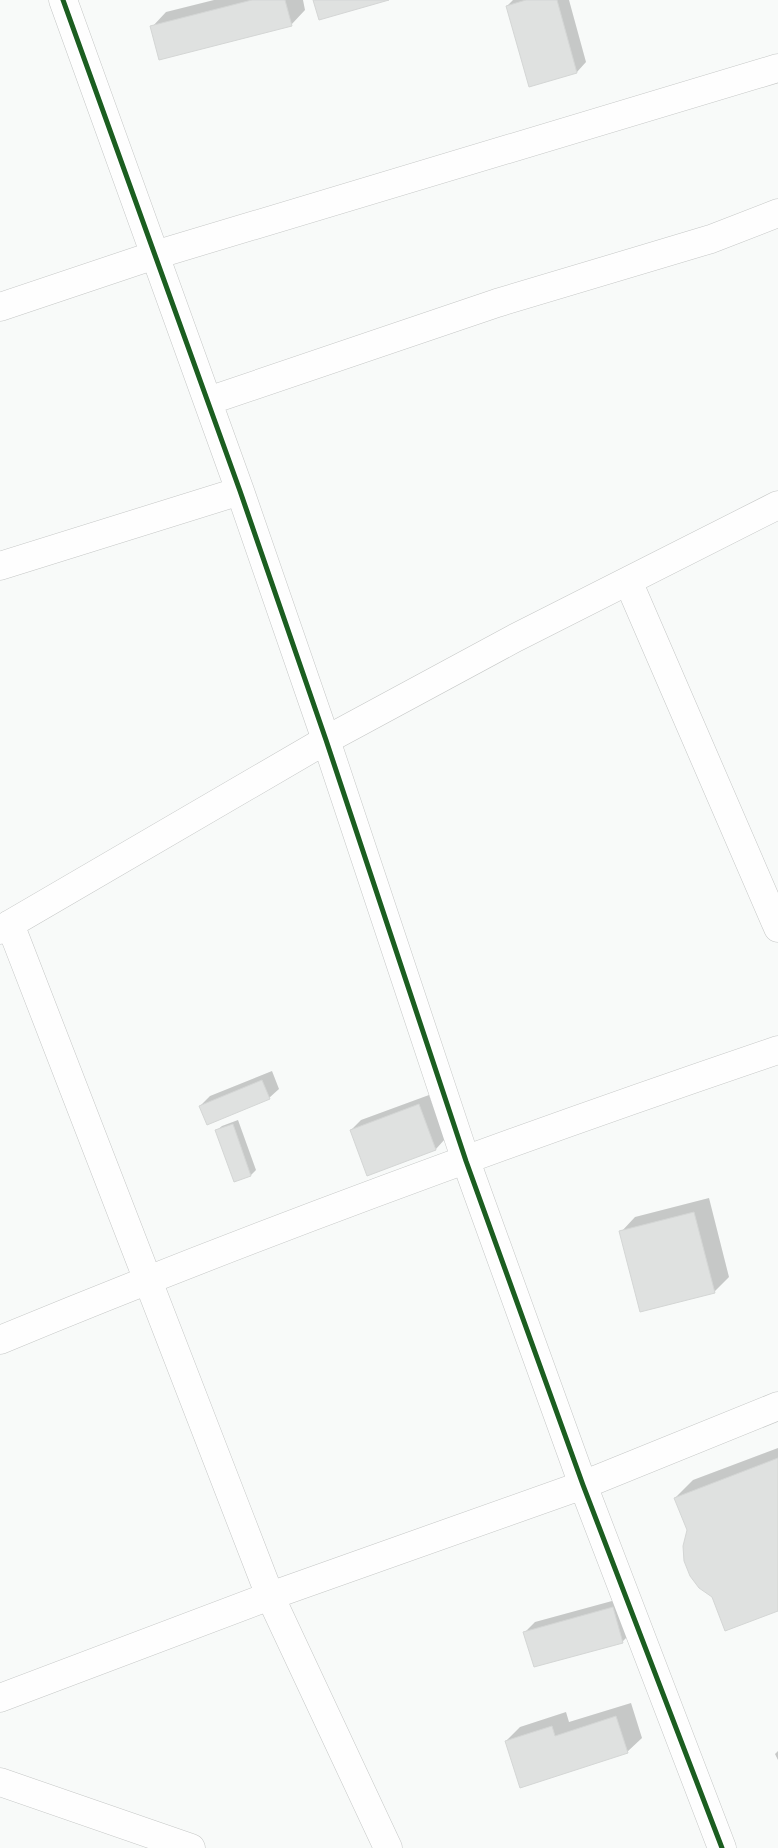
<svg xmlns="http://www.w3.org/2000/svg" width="778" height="1848" font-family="'Roboto Serif',serif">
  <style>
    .shadow { fill: #0003 }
    .building { fill: #dfe1e0; stroke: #d4d6d5 }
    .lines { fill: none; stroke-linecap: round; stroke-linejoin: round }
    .minor-casing { stroke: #c5c7c6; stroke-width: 29 }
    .minor { stroke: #fefefe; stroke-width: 28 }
    .cycleway-casing { stroke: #fff; stroke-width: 8 }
    .cycleway { stroke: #1b5e20; stroke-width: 5 }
  </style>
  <rect width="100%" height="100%" fill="#f8faf9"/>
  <!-- shadow -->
  <path class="shadow" d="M214,0H303L305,10L291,25L152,27L166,12Z
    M513,0H569L586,62L577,72L507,6Z
    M272,1071L279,1089L269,1098L200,1106L210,1096Z
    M429,1095L445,1139L436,1149L351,1130L361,1120Z
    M238,1120L256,1170L251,1175L235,1181L217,1130L222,1126Z
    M709,1198L729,1277L714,1292L621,1232L635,1217Z
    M778,1448V1609L688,1530L675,1498L693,1480Z
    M623,1598L632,1632L622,1642L525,1632L535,1622Z
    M631,1703L642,1738L627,1752L506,1741L520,1727L566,1712L569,1722Z
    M778,1751V1760L775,1754Z"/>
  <!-- building -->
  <path class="building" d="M252,0H285L292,26L159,60L150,26Z
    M313,0H389L319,20Z
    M526,0H557L577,73L529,87L506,6Z
    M262,1080L270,1099L207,1125L199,1106Z
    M419,1104L436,1150L367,1176L350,1130Z
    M233,1124L251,1176L234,1182L215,1130Z
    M694,1212L715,1293L640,1312L619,1231Z
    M778,1458V1611L725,1631L712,1597L699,1588L690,1576L684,1561L683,1546L687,1530L674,1498Z
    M613,1607L623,1643L534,1667L523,1632Z
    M616,1716L628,1753L520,1788L505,1741L552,1726L555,1736Z"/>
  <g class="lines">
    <defs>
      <path id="minor" d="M63,0L240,491L326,740L466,1161L583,1485L722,1848
        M0,307L155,255L778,68
        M208,401L497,303L711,239L778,213
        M0,566L240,491
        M628,581L778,928
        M10,924L270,1596L388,1848
        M0,930L326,740L515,638L778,505
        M0,1340C256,1234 516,1139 778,1050
        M0,1698L270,1596L583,1485L778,1406
        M0,1782L191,1848"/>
    </defs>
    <!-- minor casing -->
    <use href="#minor" class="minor-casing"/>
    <!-- minor -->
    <use href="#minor" class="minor"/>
    <defs>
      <path id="cycleway" d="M63,0L240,491L326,740L466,1161L583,1485L722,1848"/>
    </defs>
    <!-- cycleway casing -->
    <use href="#cycleway" class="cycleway-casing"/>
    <!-- cycleway -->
    <use href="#cycleway" class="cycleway"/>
  </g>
</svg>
